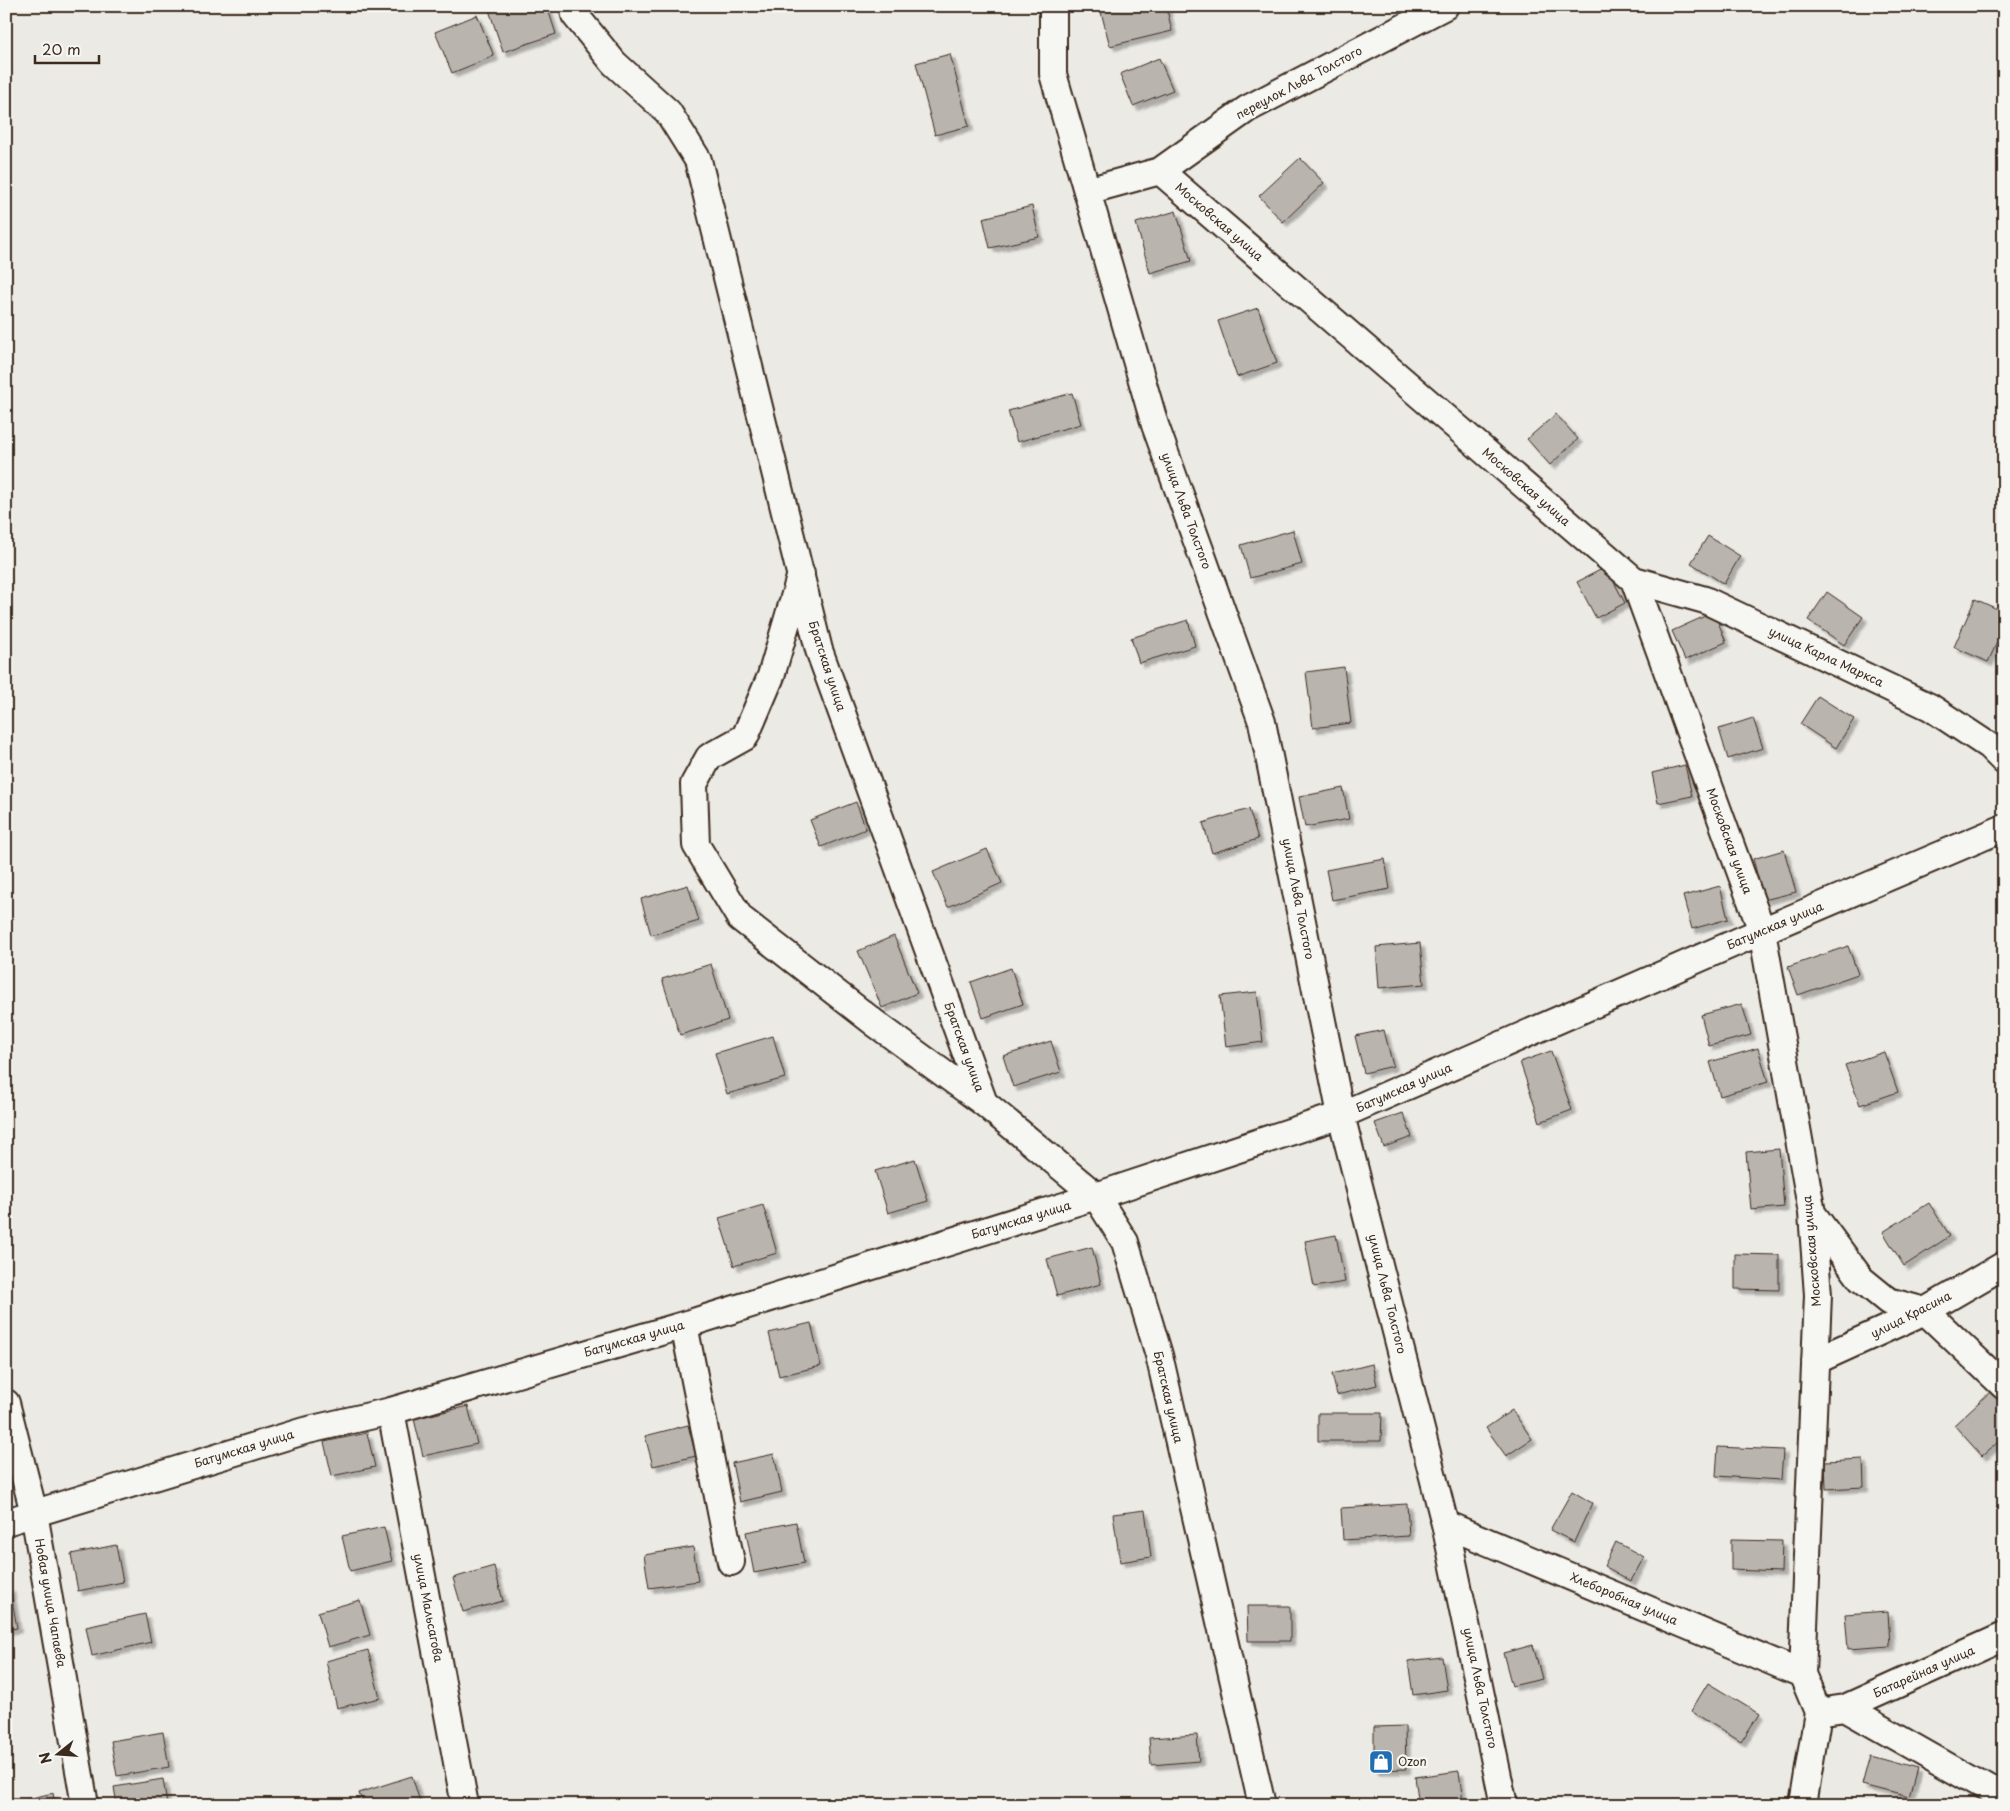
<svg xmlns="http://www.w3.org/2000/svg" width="2010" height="1811" font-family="'Playpen Sans',sans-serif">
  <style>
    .building { fill: #bab4ae; stroke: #3b2a1e; filter: url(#shadow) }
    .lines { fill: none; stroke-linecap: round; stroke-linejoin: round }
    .minor-casing { stroke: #3b2a1e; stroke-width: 30 }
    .minor { stroke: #f6f6f2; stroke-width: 26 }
    .labels { text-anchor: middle; stroke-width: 4.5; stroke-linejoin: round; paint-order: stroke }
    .street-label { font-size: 12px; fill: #3b2a1e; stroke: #f6f6f2 }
    .poi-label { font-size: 12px; fill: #3b2a1e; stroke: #f6f6f2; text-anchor: start }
  </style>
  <defs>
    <filter id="shadow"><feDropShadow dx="4.5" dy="4.5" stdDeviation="1" flood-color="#0004"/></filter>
  </defs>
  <rect width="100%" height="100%" fill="#ebeae5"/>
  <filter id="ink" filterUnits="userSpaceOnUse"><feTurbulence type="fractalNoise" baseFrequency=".02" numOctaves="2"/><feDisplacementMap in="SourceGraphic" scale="10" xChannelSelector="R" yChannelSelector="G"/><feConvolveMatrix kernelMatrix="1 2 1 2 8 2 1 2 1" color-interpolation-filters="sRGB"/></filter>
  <g filter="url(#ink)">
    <!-- building -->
    <path class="building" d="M491,6H547L556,34L503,52L488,7Z
      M1125,6H1166L1172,31L1110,46L1101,12Z
      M477,15L494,56L452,73L435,32Z
      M950,54L969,126L935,135L916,63Z
      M1159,58L1173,90L1133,106L1120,74Z
      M1300,158L1324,183L1283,222L1259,196Z
      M1032,206L1039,237L990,248L983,218Z
      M1176,211L1191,261L1150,273L1136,223Z
      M1258,308L1277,363L1237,377L1218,321Z
      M1072,393L1081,424L1017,442L1008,411Z
      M1556,414L1578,439L1550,465L1527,439Z
      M1293,530L1302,564L1250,578L1241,545Z
      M1708,536L1740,556L1724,584L1691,563Z
      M1606,567L1625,603L1596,618L1577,582Z
      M1827,592L1863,617L1844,645L1808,620Z
      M1975,599L2004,612V627L1988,662L1954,647Z
      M1714,612L1726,642L1685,660L1672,631Z
      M1188,620L1195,646L1139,663L1131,638Z
      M1344,667L1351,723L1313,728L1306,672Z
      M1818,696L1854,719L1836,748L1800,724Z
      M1753,718L1763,748L1728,759L1719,729Z
      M1685,765L1692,796L1658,803L1652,773Z
      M1343,788L1349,819L1305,827L1299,797Z
      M856,802L866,829L821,847L810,820Z
      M1249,809L1258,839L1212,853L1203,823Z
      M987,849L1002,883L948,907L933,872Z
      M1784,850L1796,892L1764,900L1753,859Z
      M1385,859L1390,889L1332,900L1326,870Z
      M688,885L699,921L651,935L641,899Z
      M1720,886L1728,919L1692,929L1683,896Z
      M894,936L917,993L882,1008L858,951Z
      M1420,943L1424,984L1379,988L1376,947Z
      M1848,946L1858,974L1798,995L1788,967Z
      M711,964L728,1020L680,1035L662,979Z
      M1011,968L1023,1004L983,1018L971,982Z
      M1257,992L1263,1042L1226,1047L1220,996Z
      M1742,1004L1751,1035L1709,1046L1701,1015Z
      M1384,1030L1393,1066L1364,1073L1355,1036Z
      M773,1036L785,1078L727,1094L715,1053Z
      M1051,1041L1061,1072L1013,1087L1003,1056Z
      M1758,1048L1768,1082L1720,1096L1710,1062Z
      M1551,1051L1572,1110L1540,1122L1520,1062Z
      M1884,1052L1898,1092L1860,1105L1845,1065Z
      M1403,1113L1412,1137L1384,1147L1375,1123Z
      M1779,1149L1784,1207L1751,1210L1746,1152Z
      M915,1159L928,1201L888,1213L875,1171Z
      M1929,1203L1950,1236L1904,1266L1883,1232Z
      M763,1205L777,1253L734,1266L719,1218Z
      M1336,1235L1345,1282L1314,1287L1305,1241Z
      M1092,1247L1101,1284L1057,1296L1047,1259Z
      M1735,1254L1779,1255V1290L1735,1289Z
      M811,1323L821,1366L779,1376L769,1333Z
      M1372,1364L1377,1385L1337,1395L1332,1374Z
      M1991,1391L2004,1405V1437L1982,1456L1954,1425Z
      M468,1406L477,1444L423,1456L414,1419Z
      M1512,1410L1532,1439L1506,1456L1486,1428Z
      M1318,1413H1382L1381,1441H1318Z
      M688,1425L696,1456L653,1466L645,1436Z
      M367,1433L375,1467L332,1476L324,1442Z
      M1718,1447L1783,1450L1781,1480L1716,1476Z
      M774,1454L782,1492L740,1502L732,1463Z
      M1863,1459L1864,1487L1826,1489L1825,1461Z
      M1572,1491L1592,1503L1574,1542L1550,1530Z
      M1407,1504L1409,1536L1343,1540L1341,1508Z
      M1145,1510L1151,1557L1120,1562L1113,1514Z
      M796,1522L804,1563L754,1573L746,1532Z
      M384,1527L392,1561L350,1571L342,1536Z
      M1731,1540L1782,1541L1781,1572L1731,1570Z
      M1616,1542L1644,1557L1631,1581L1604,1566Z
      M116,1545L123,1582L78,1591L71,1554Z
      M693,1547L698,1581L649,1588L644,1555Z
      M494,1566L503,1601L463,1612L453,1578Z
      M6,1588H10L17,1628L6,1630Z
      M360,1600L370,1635L328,1647L318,1612Z
      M1247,1606H1290V1641H1248Z
      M1888,1611L1890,1646L1848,1649L1845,1614Z
      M145,1614L151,1642L92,1656L86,1627Z
      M1533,1645L1542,1679L1512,1686L1503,1653Z
      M368,1650L380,1698L337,1708L326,1661Z
      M1442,1657L1447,1690L1413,1695L1408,1661Z
      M1708,1683L1759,1714L1741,1742L1691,1711Z
      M1405,1726L1406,1769L1374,1770V1727Z
      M163,1732L169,1767L117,1776L111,1741Z
      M1197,1735L1199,1761L1151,1765L1149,1738Z
      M1870,1755L1917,1768L1909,1797L1862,1785Z
      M1459,1771L1463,1803L1419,1805L1415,1777Z
      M412,1776L421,1805H363L359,1793Z
      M163,1779L167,1805H117L114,1787Z
      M53,1793L55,1805H6V1804Z"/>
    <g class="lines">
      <defs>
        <path id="minor" d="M573,6L575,15L614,63L668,112L698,160L819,650L984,1103L1096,1196L1125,1242L1159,1355L1262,1805
          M1053,6V74L1155,425L1262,722L1341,1115L1445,1524L1504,1805
          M1160,171L1247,109L1445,6
          M1087,191L1160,171L1634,580L1762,931L1812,1213L1818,1295L1802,1674L1818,1712L1803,1805
          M801,574L771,676L745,737L709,757L694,784L696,845L740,918L876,1024L984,1103
          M1634,580L1705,600L1930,707L1989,746L2004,761
          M1812,1213L1861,1279L1888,1301L1925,1311L2004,1386
          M684,1325L731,1562
          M1815,1361L1925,1311L2004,1265
          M6,1403L34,1513L85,1805
          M391,1411L465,1805
          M6,1522L304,1431L391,1411L684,1325L1096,1196L1341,1115L1762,931L2004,828
          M1445,1524L1802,1674
          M1845,1708L2004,1636
          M1818,1712L1845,1708L1991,1791H2004"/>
      </defs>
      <!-- minor casing -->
      <use href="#minor" class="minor-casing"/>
      <!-- minor -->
      <use href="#minor" class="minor"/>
    </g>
  </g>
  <!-- icons -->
  <defs>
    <symbol id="shop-square" viewBox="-11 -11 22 22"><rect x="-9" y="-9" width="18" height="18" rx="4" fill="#1f6fb2" stroke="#f6f6f2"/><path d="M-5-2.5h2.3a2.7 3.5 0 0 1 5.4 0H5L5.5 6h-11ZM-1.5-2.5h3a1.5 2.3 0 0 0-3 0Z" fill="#fff"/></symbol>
  </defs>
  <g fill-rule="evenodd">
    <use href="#shop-square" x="1367" y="1748" width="28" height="28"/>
  </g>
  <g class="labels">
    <!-- street labels -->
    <g class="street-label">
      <text transform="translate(1299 83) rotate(-28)" y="4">переулок Льва Толстого</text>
      <text transform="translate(1219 222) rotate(41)" y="4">Московская улица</text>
      <text transform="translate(1526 487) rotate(41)" y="4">Московская улица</text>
      <text transform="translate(1186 511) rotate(70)" y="4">улица Льва Толстого</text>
      <text transform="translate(1826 657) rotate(25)" y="4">улица Карла Маркса</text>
      <text transform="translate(827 666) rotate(72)" y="4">Братская улица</text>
      <text transform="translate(1729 841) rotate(70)" y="4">Московская улица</text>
      <text transform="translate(1298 899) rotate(79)" y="4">улица Льва Толстого</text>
      <text transform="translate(1775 926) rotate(-23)" y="4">Батумская улица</text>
      <text transform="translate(964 1047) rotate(70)" y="4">Братская улица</text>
      <text transform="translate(1404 1088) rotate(-24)" y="4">Батумская улица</text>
      <text transform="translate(1021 1220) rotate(-17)" y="4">Батумская улица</text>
      <text transform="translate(1812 1251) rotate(-95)" y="4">Московская улица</text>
      <text transform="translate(1387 1294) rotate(76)" y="4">улица Льва Толстого</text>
      <text transform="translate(1911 1315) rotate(-27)" y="4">улица Красина</text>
      <text transform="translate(634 1339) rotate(-16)" y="4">Батумская улица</text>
      <text transform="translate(1168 1397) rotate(77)" y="4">Братская улица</text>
      <text transform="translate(244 1449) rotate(-17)" y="4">Батумская улица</text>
      <text transform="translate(1624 1599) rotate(23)" y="4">Хлеборобная улица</text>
      <text transform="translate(50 1603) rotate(80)" y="4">Новая улица Чапаева</text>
      <text transform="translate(428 1608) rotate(79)" y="4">улица Мальсагова</text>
      <text transform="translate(1924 1672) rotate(-24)" y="4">Батарейная улица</text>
      <text transform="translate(1480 1688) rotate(78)" y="4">улица Льва Толстого</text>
    </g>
    <!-- poi labels -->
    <g class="poi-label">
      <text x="1398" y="1766">Ozon</text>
    </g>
  </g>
  <!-- margin -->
  <rect width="2010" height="1811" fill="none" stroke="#f6f6f2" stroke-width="25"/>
  <rect x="12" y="12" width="1985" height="1786" fill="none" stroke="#3b2a1e" stroke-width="2" filter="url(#ink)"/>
  <!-- north arrow -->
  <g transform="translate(58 1754) rotate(253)" stroke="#f6f6f2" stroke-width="4" paint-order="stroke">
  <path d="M0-4L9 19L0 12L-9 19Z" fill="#3b2a1e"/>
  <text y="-8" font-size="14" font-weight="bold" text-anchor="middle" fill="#3b2a1e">N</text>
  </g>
  <!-- scale -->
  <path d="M35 55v8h64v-8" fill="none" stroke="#3b2a1e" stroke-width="2.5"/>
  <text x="42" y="55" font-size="15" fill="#3b2a1e" stroke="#f6f6f2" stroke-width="4" paint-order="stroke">20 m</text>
</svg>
